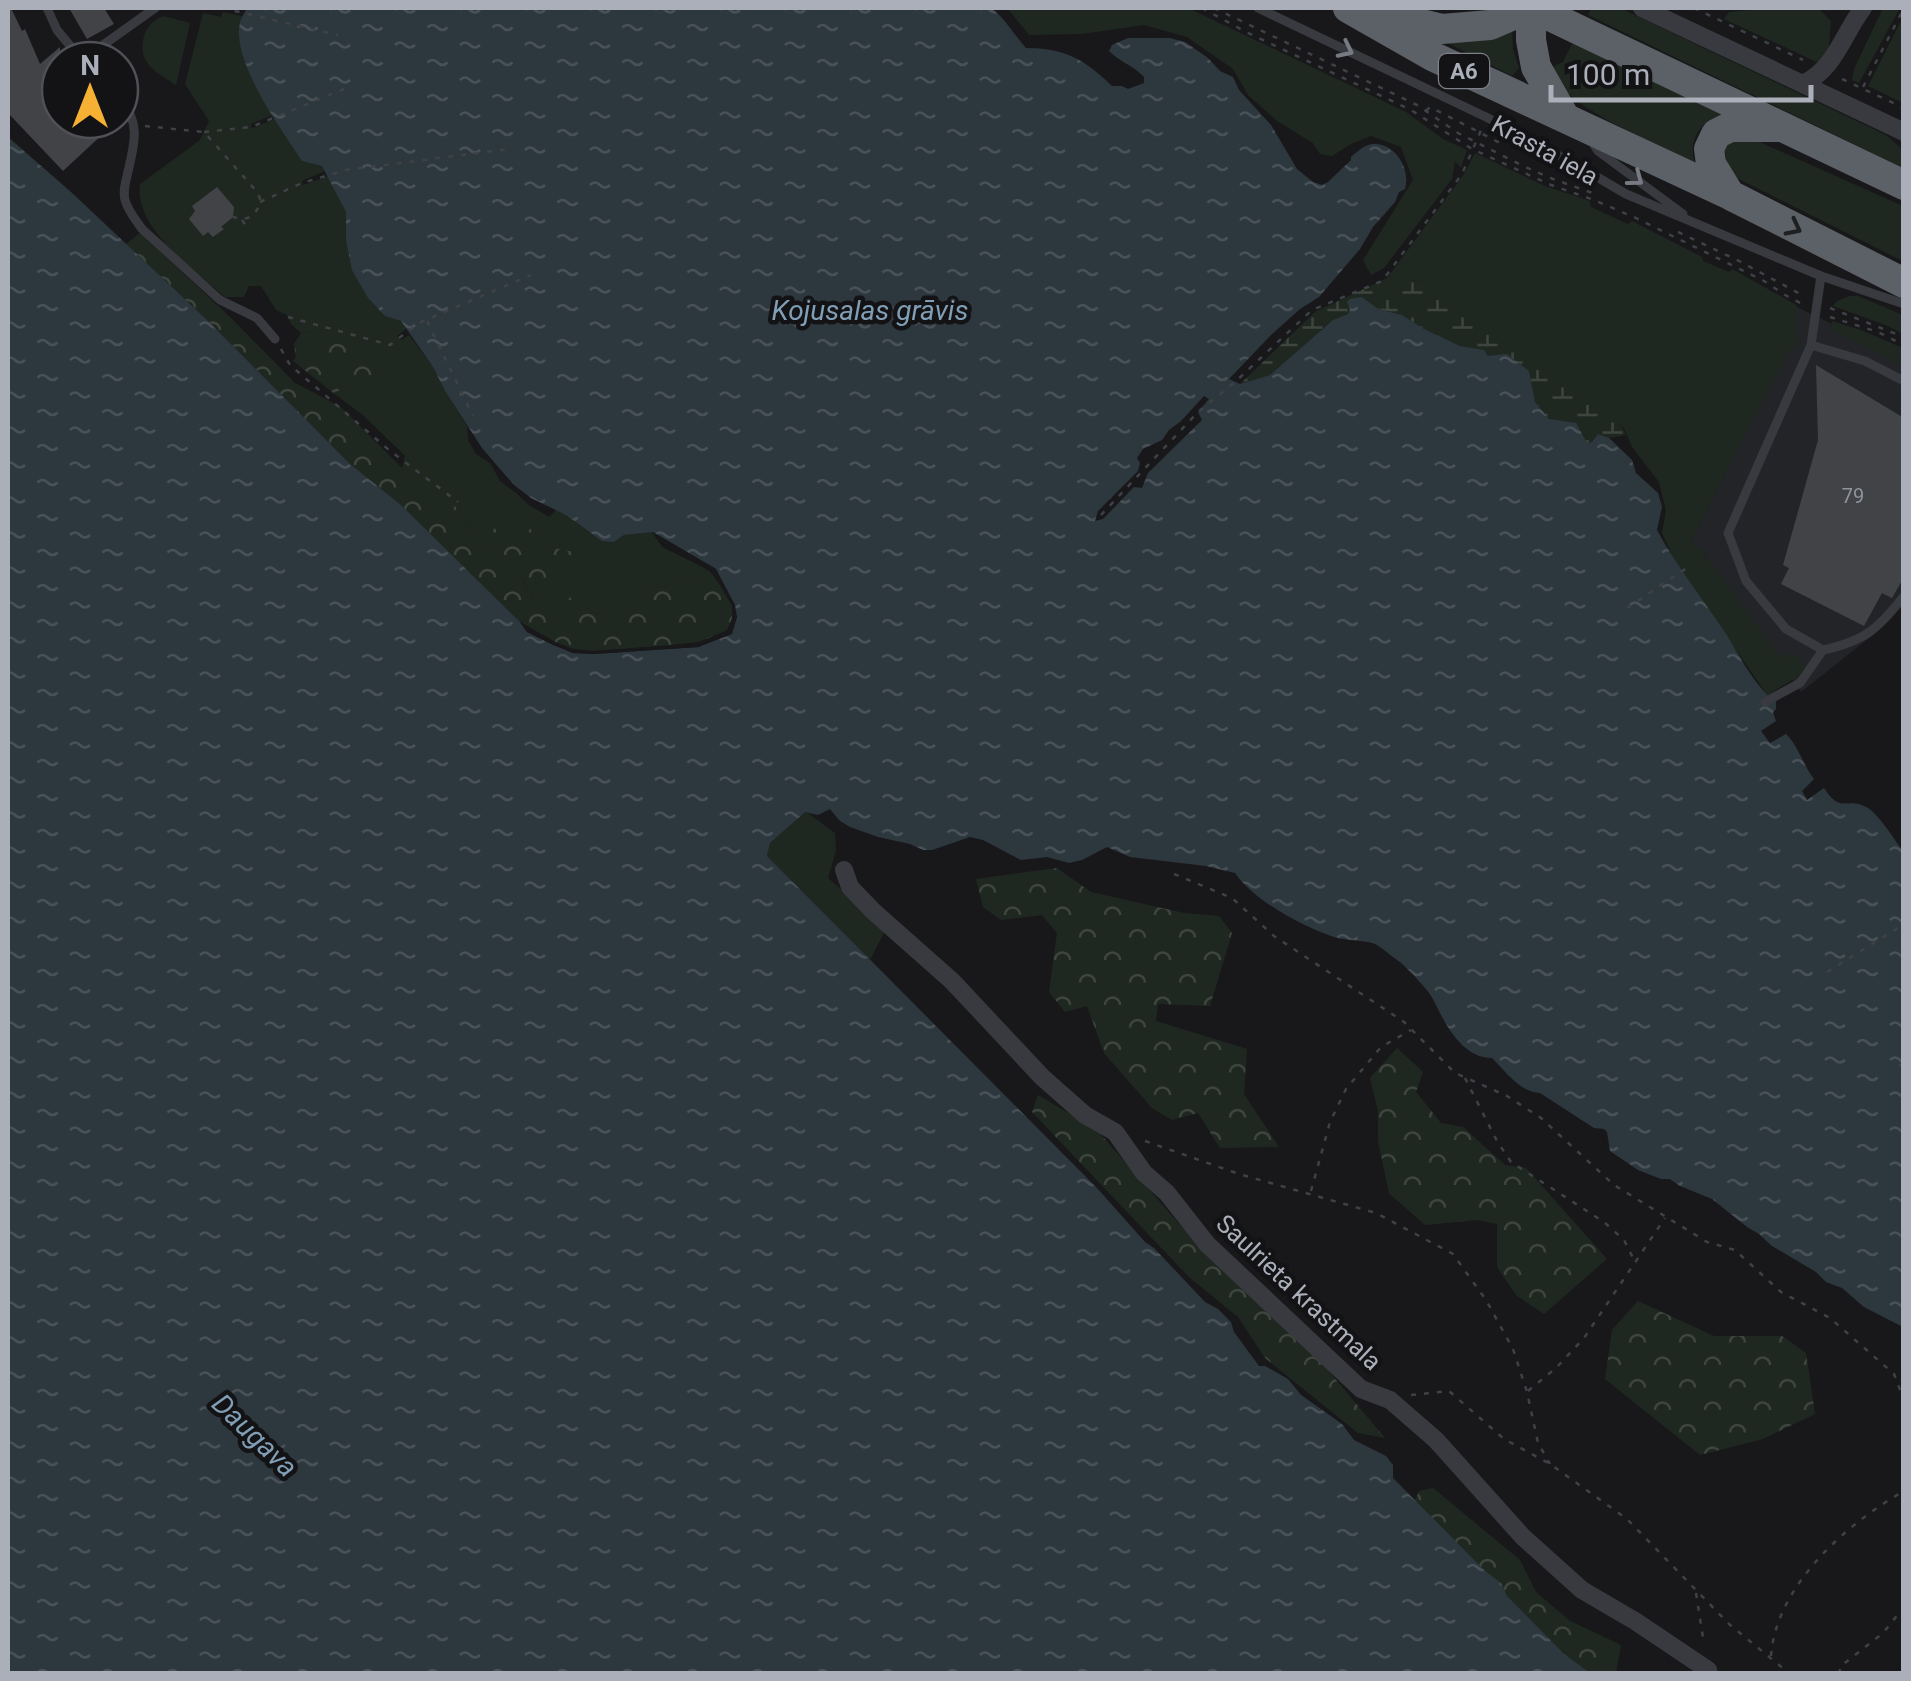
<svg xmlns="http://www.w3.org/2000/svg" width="1911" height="1681" font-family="Roboto,sans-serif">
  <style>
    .built { fill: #232427 }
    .green { fill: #1f2820 }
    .forest { fill: url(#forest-crowns) }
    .wetland { fill: url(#wetland-marsh) }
    .water { fill: url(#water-ripples); fill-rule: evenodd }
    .pier { fill: #18181a }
    .building { fill: #424347 }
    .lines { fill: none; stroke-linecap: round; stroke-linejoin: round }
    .path { stroke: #3e4146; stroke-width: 2.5; stroke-dasharray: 5 8; stroke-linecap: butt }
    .service { stroke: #383a3f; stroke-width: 9 }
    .minor { stroke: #383a3f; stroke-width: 18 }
    .trunk { stroke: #5c6067; stroke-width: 30 }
    .oneway { stroke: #777a83 }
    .oneway2 { stroke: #1e1f21 }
    .labels { text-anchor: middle; stroke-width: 9; stroke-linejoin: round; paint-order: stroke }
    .number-label { font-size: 20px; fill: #90949d }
    .shield { fill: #131315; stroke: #7d8088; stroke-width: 2.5 }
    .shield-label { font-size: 22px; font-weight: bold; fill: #aaafba }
    .street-label { font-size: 25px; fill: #aaafba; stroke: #131315 }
    .water-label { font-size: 28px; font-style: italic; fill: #809eb5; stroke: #131315 }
  </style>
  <defs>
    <pattern id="forest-crowns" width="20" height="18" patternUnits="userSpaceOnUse" patternTransform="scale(2.5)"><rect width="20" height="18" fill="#1f2820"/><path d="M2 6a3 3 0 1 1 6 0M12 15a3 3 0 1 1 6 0" fill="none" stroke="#3d453e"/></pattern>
    <pattern id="wetland-marsh" width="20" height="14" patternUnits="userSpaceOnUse" patternTransform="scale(2.5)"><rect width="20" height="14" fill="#1f2820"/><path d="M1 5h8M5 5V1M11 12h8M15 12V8" fill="none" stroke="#3d453e"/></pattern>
    <pattern id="water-ripples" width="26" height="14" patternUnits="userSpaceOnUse" patternTransform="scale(2.5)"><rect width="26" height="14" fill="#2d373e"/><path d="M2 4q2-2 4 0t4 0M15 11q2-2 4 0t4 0" fill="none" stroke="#495158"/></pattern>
  </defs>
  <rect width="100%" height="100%" fill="#18181a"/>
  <!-- built -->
  <path class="built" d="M1797,307L1903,358V604L1873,635L1801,692L1701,549L1697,550L1691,541L1791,346H1797Z"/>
  <!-- green -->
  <path class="green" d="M1007,8H1188L1406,112L1443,139L1467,150L1461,168L1455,161L1452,179L1384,268L1371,275L1363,260L1413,180L1401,147L1371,136L1351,144L1332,156L1320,154L1313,143L1277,121L1248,95L1233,69L1187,37L1144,25L1082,34L1029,35Z
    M1591,8H1620L1886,135L1903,150V168L1588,15Z
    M1774,8H1818L1831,21L1829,46L1821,64L1724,19L1729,12Z
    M1883,8H1900L1859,83L1852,80L1854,69Z
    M223,12L242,16L240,21C241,68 255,76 273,115L251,124V127L253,128L274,119L302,161L322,166L325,171L302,181L303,185L328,176L346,212V240L368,298L385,316L401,321L406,329L397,336L401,340L409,335L433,367L445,391L467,426L468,440L476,454L490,463L500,481L516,493L529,505L549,517L556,510C577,520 592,539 614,542L624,535L652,532L662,547L709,570L692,580L655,588L627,607L596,614L571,598L555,618L537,608L522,578L543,546L518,513L500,558L480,543L455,506L405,488L402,468L405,456L364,416L336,395L341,385L314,331L301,333L291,324L287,315L276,310L261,286H249L244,297H225C195,270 134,229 140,184L200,140L209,121L185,84L203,13L221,17Z
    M163,16L190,23L176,85C159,74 139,65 143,41C145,28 151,22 163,16Z
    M1903,17V103L1868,86Z
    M1512,31L1513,49L1519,68L1512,76L1446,42Z
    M1573,42L1728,117C1701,117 1687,139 1695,165L1607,120L1584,106L1564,90L1550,68L1563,62Z
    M1727,140H1755L1903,206V261L1737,178C1726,166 1718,155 1727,140Z
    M1475,153L1545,186L1590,201L1591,207L1628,224L1632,221L1702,257L1703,261L1729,272L1732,269L1795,304L1797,307V346L1791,347L1691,541L1697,549L1700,548L1781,658L1793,652L1806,667C1796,681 1780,685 1768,696L1676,564L1662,533L1666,510L1659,482L1632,447L1624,428L1595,399L1565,376L1511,346L1504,337L1488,327L1476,315L1438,290L1417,281L1387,278L1464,174Z
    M1850,296H1858L1903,315V334L1888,326L1833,306L1837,301Z
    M1832,321L1861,330L1903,348V366L1831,328Z
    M805,811L835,833L836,851L828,878L886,929L870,960L767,856L770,843Z"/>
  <!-- forest -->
  <path class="forest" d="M140,233L231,318L295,383L341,407L402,468L405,487L435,488L455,506L480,543L498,556L490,532L518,512L543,546L579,553L581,569L558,589L522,579L537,608L555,617L570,597L596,614L626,607L655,588L692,580L709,570L726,593L732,606L733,616L727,630L707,641L655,647L594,651L573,650L555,642L520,622L401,505L350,464L207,320L126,244Z
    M314,331C339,337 365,350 377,373L372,383L341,386L336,395L293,361L296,357L294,344L301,333Z
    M1057,868L1091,892L1184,913L1219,916L1232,933L1210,1006L1158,1004L1156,1021L1247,1049L1244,1094L1279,1147L1220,1148L1198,1113L1172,1120L1152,1108L1104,1053L1087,1006L1065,1012L1049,992L1057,933L1042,915L1001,920L983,907L976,879Z
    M1397,1048L1423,1072L1416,1092L1441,1123L1463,1127L1505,1165L1526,1168L1607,1259L1544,1314L1516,1295L1497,1267V1224L1477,1220L1425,1225L1389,1193L1378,1141V1111L1370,1078Z
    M1038,1095L1097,1130L1208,1257L1316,1356L1385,1438L1358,1433L1265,1358L1238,1317L1189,1277L1032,1112Z
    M1638,1301L1714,1336H1782L1806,1353L1815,1414L1763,1439L1700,1455L1605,1379L1612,1330Z
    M1433,1488L1520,1560L1536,1592L1570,1621L1621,1645L1616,1673H1570L1411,1510L1419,1491Z"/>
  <!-- wetland -->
  <path class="wetland" d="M1387,278C1405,278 1423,281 1439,290C1462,302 1481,320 1502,335C1506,338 1508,343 1512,346C1518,350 1527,353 1533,356C1562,373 1613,403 1626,435L1609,438L1598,434L1592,442L1587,443L1563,423L1549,419L1535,402L1529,371L1488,356L1484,350L1460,346L1424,329L1402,315L1378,309L1362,297L1350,309L1348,314L1333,320L1270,375L1240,384L1315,312Z"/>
  <!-- water -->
  <path class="water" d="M247,8H991C1006,19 1013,34 1026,48C1065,48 1084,59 1112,86H1122L1128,89L1144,83V77C1134,66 1120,62 1109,51L1112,45L1128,38H1170L1185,42L1208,58L1220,71L1233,77L1239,90L1271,125L1297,169L1313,182L1322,185L1328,182L1351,160V157C1357,152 1364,145 1372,144C1395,142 1411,169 1405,189L1399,192L1395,202L1373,227L1360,249L1319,297L1300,309L1271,335L1229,379L1240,384L1270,375L1333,320L1348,314L1350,309L1347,302L1350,299L1362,297L1378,309L1402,315L1424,329L1460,346L1484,350L1488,356L1507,354L1529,371L1535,402L1549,419L1576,423L1587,443L1592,442L1598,434L1609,438L1632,460L1636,473L1658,493L1662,507L1657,530C1677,567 1703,599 1726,634C1740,656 1754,686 1776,702V709L1773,712L1776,721L1761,731L1770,743L1786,734C1799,747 1803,765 1814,779L1802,791L1807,800L1824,788C1841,815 1847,796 1866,807C1878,813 1894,839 1903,851V1327L1864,1307L1842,1288L1826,1282L1816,1272L1772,1246L1759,1234L1747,1227L1712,1199L1680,1186L1670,1179H1661L1638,1170L1610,1151L1607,1132L1604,1129L1594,1128L1540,1093C1521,1093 1505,1071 1492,1058C1463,1058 1446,1026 1435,1003C1431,992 1409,970 1400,962C1397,960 1378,945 1375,944C1369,941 1346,940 1337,938C1306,929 1253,900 1235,873L1206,866L1130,857L1107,847L1082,860L1069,863L1047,857L1021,860L983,840L970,837L932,850H923L910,844L878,837L850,827L840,821L830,809L818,815L805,812L770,843L767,856L1097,1188L1145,1242L1154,1248L1205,1302L1218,1309L1231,1322L1234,1332L1259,1366H1265L1288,1379L1301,1395L1342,1424L1354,1440L1386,1456L1393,1465V1478L1485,1571L1501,1583L1507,1596L1564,1654L1590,1673H8V137L71,192L207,320L350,464L401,505L520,622L527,632L553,645L573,653L594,654L698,647L731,634L737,617L716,569L653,532L624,535L614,542L602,541L566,515L531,498L514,485L482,448L445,391L433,367L401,321L385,316L368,298L352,270L346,240V212L322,166L302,161C281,129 231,61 240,22C240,20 246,10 247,8ZM1204,396L1209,399L1198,412L1202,420L1148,473L1142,488L1134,487L1103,519L1095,521L1098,511L1138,471L1140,463L1137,458L1143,449L1162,440L1169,430L1181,421Z"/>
  <!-- pier -->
  <path class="pier" d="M652,532L716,569L735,605L737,617L732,634L698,647L594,654L573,653L527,632L520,622L555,642L573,649L594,651L696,643L728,630L732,623V606L713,573L659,542Z"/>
  <!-- building -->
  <path class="building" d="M8,8H11L22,31L25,29L40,64L60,47V120H118L63,171L8,113Z
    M69,8H104L114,24L87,39Z
    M217,187L234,207L233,217L221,227L224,229L213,237L208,232L203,236L189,219L195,211L192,206Z
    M1816,365L1904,418V577L1892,598L1882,593L1864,626L1781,584L1789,568L1783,565L1818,440Z"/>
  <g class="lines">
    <!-- path -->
    <path class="path" d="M222,8L338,35
      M1202,8L1246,32L1411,110L1472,149L1551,185L1594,200L1636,218L1764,281L1785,295L1804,305
      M1214,8L1417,105L1458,133L1523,166L1553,179L1598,195
      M1694,8L1803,60
      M1842,79L1904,108
      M1863,87L1904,8
      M1426,111L1430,107L1504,145
      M145,126L204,132L258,193L260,199C258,215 249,222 233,217
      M204,132L251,127L344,89
      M260,202L302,183L346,170L509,149
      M242,220L249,230
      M1678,232L1739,261L1804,296
      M1830,308L1904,337
      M288,317L390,345L398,339
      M1830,317L1878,332L1904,345
      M427,321L473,416
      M399,338L421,322L531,275
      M281,349L290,365L389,450L458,502
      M1101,515L1198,412L1235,382L1312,310L1382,281L1462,174L1482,128
      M1627,608L1688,567
      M1174,874L1232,898L1274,936L1404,1022L1455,1073L1507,1096L1541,1118L1614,1185L1707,1242L1735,1250L1781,1292L1830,1318L1894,1374L1904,1400
      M1827,972L1904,924
      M1899,1066L1904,1063
      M1465,1078L1497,1141L1511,1162L1604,1222L1624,1240L1636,1264
      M1145,1141L1239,1174L1376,1213L1453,1254L1486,1300L1513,1349L1527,1392L1538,1443L1550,1464
      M1311,1191L1330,1122L1346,1089L1381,1047L1411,1030
      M1528,1391L1556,1368L1584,1338L1665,1218
      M1411,1395L1449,1391L1504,1439L1550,1464L1627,1519L1729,1624L1790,1674
      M1696,1593L1704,1644
      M1771,1656C1776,1586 1846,1524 1904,1491
      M1839,1674L1841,1666L1883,1633L1904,1607"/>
    <!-- service -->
    <path class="service" d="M47,8L57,30L82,60
      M1258,8L1488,118L1580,167L1626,194L1821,276L1904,304
      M82,60L155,8
      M120,98C142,125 134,144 127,176C125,184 123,192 125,200C128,211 136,220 142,229L220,300L257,318L275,339
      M1593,143L1598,151L1683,214
      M1821,276L1811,345L1728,533L1746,581L1786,629L1823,650C1865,641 1878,629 1904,596
      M1811,345L1865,361L1904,381
      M1765,702L1800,683L1823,650"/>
    <!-- minor -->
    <path class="minor" d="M1642,8L1904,132
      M1803,84C1835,69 1843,34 1863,8
      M844,870L850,887L873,911L952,981L1042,1077L1085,1115L1115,1132L1144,1173L1167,1193L1207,1244L1361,1389L1390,1400L1436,1440L1523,1537L1582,1590L1635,1621L1708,1670L1709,1674"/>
    <!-- trunk -->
    <path class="trunk" d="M1348,8L1434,57L1730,195L1904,283
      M1531,8V40L1536,67L1565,118
      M1533,8L1904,185
      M1378,13L1442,29L1490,25L1529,8
      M1730,195L1711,164L1709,149L1716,134L1730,127H1777"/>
  </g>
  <!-- one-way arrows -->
  <defs><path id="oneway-chevron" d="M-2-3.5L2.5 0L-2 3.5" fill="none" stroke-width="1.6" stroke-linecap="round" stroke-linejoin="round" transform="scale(2.5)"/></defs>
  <g class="oneway">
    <use href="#oneway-chevron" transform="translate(1346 50) rotate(26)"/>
    <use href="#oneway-chevron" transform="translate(1636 179) rotate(37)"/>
  </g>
  <use class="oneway2" href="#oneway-chevron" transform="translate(1794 228) rotate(27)"/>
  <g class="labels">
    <!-- number labels -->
    <g class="number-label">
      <text x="1853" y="503">79</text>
    </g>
    <!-- shield labels -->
    <rect class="shield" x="1439" y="54" width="50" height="34" rx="8"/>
    <g class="shield-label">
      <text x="1464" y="79">A6</text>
    </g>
    <!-- street labels -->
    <g class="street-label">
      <text transform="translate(1545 150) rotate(29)" y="9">Krasta iela</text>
      <text transform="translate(1299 1292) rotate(43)" y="9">Saulrieta krastmala</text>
    </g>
    <!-- water labels -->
    <g class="water-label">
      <text x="870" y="320">Kojusalas grāvis</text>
      <text transform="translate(255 1435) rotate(44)" y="10">Daugava</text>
    </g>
  </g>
  <!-- border -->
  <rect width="1911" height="1681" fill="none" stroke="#aaafba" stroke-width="20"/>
  <!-- north arrow -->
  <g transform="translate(90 90)"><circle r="48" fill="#131315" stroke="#4f5157" stroke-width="2.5"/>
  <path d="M0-8L18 38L0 25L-18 38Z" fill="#f6b034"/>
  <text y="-15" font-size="28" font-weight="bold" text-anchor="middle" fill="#aaafba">N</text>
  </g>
  <!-- scale -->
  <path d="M1551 85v15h260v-15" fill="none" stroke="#aaafba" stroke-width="5"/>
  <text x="1566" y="85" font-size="30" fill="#aaafba" stroke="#131315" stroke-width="8" paint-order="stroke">100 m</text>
</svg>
